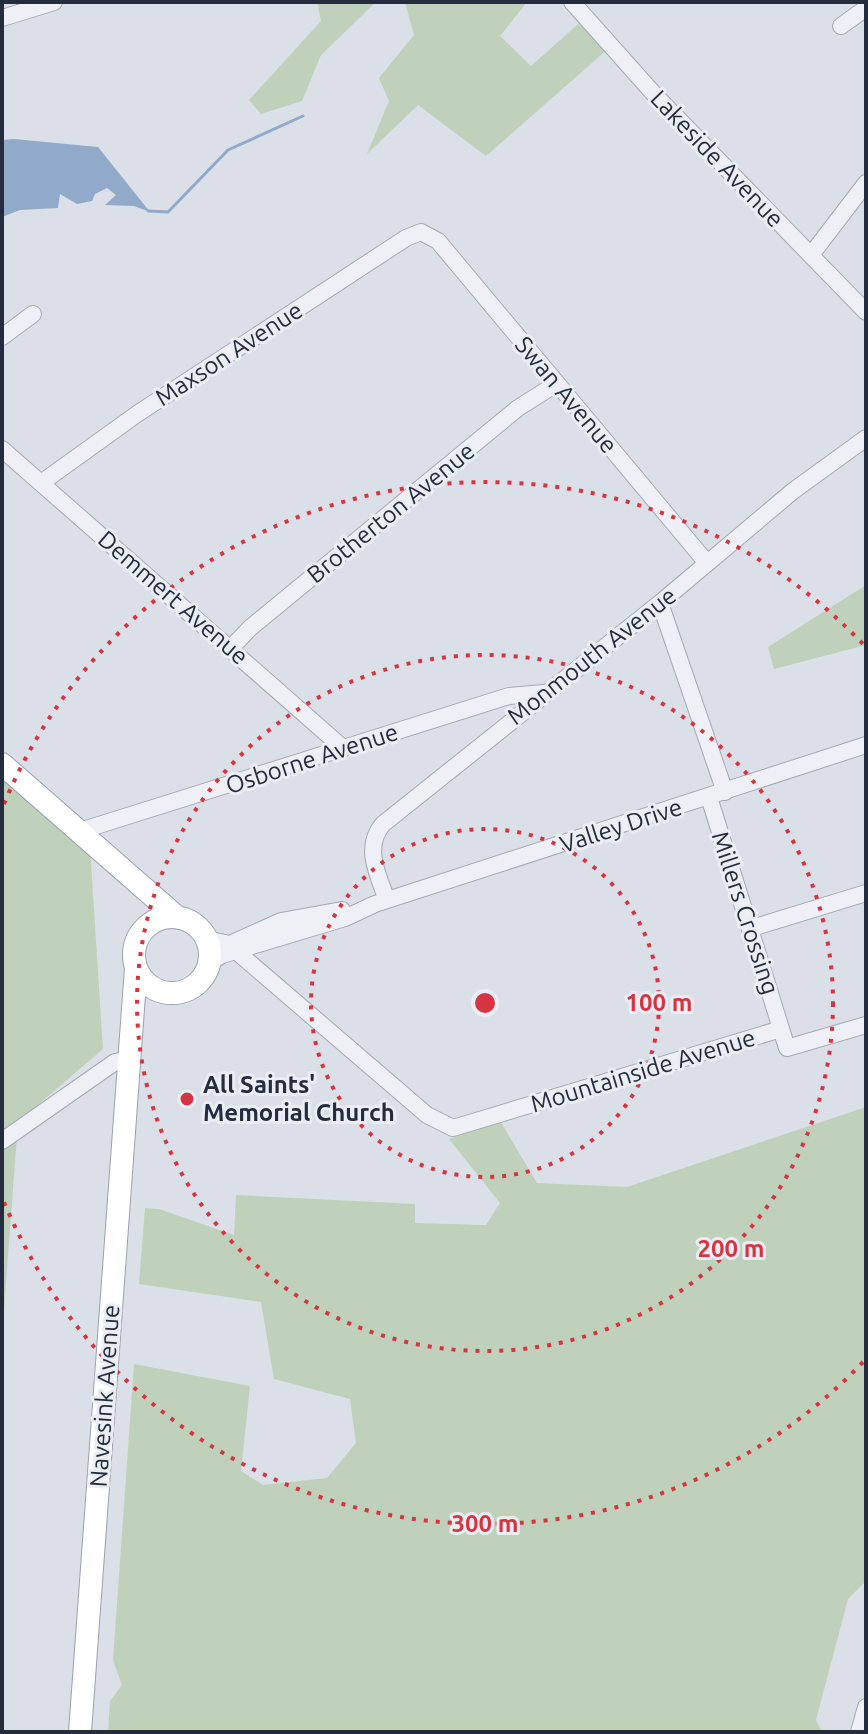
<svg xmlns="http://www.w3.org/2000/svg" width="868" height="1734" font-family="Ubuntu,sans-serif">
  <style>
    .green { fill: #bfd1bb }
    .water { fill: #92aaca }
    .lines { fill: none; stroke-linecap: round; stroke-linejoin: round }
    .stream { stroke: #92aaca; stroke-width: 3 }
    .minor-casing { stroke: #a4a9b4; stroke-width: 18 }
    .major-casing { stroke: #99a2b3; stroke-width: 24 }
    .minor { stroke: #eef0f5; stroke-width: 16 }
    .major { stroke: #fff; stroke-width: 22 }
    .ring { fill: none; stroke: #d73442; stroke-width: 4; stroke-dasharray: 4 8 }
    .poi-dot { fill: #d73442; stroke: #eaeef4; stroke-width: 3 }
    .labels { text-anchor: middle; stroke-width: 6; stroke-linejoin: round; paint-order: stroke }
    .street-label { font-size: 24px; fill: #242c3d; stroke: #eaeef4 }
    .poi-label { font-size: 24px; font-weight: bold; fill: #242c3d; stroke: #eaeef4; text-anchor: start }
    .centre { fill: #d73442; stroke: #eaeef4; stroke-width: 4 }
    .ring-label { font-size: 24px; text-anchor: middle; font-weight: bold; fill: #d73442; stroke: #eaeef4; stroke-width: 6; stroke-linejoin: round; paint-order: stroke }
  </style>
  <rect width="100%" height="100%" fill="#dbdfe7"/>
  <!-- green -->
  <path class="green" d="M317,2H376L321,55L302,101L261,114L249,100L321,21Z
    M405,2H527L500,36L531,66L585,18L609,48L486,156L418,105L367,154L389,101L379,78L414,35Z
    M866,585V645L774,669L768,647Z
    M2,772L90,848L103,1049L18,1122L2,1336Z
    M866,1107V1581L848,1599L816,1720L822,1732H108L110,1701L122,1685L113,1660L134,1364L250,1386L241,1471L263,1485L327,1478L356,1443L350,1399L274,1379L261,1302L139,1284L145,1208L159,1209L234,1235L236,1195L415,1204V1223L486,1225L500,1203L449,1139L499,1119L537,1183L627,1187Z"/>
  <!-- water -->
  <path class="water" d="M14,139L98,147L150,212L134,206L105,205L116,195L107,188L95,194L92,201L77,204L60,194L58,208L20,210L2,217V140Z"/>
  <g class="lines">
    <!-- stream -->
    <path class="stream" d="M148,211L168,212L228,150L303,116"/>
    <defs>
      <path id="minor" d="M572,2L654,94L866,312
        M2,18L54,2
        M841,26L866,8
        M811,255L866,183
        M2,337L33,314
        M2,449L343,748
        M41,483L137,414L406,238L421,232L438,241L707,563
        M660,603L725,792
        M231,648L250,628L518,408L556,384
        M709,797L787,1048L866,1025
        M80,831L509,696L544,693
        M387,900C378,875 363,847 383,824L660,603L793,491L866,438
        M752,928L866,893
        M206,939L230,944L281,921L342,910
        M236,951L427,1115L453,1128L781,1029
        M209,963L222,955L345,918L375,904L866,745
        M2,1141L115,1062L130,1059
        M859,1732L866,1707"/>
      <path id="major" d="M2,764L178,918
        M134 955a38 38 0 1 1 76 0a38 38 0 1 1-76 0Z
        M80,1732L136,968"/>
    </defs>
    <!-- minor casing -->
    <use href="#minor" class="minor-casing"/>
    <!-- major casing -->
    <use href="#major" class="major-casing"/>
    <!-- minor -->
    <use href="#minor" class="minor"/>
    <!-- major -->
    <use href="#major" class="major"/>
  </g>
  <!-- distance rings -->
  <g class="ring">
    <circle cx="485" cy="1003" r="174"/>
    <circle cx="485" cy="1003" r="348"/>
    <path d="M863 1362A521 521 0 0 1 4 1202M4 804A521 521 0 0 1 863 644"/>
  </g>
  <!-- markers -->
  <circle class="poi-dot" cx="187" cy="1099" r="8"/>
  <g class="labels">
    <!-- street labels -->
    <g class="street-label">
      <text transform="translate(717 159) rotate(46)" y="8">Lakeside Avenue</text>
      <text transform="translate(229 354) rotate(-33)" y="8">Maxson Avenue</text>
      <text transform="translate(566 395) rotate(50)" y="8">Swan Avenue</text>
      <text transform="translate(391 513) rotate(-39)" y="8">Brotherton Avenue</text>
      <text transform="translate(173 598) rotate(41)" y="8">Demmert Avenue</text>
      <text transform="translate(592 656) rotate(-38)" y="8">Monmouth Avenue</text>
      <text transform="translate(312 759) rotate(-18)" y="8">Osborne Avenue</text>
      <text transform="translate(621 826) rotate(-18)" y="8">Valley Drive</text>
      <text transform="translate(745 913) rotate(72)" y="8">Millers Crossing</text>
      <text transform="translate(643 1071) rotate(-17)" y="8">Mountainside Avenue</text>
      <text transform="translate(105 1396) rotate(-86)" y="8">Navesink Avenue</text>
    </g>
    <!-- poi labels -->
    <g class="poi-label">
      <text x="203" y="1093">All Saints'<tspan x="203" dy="28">Memorial Church</tspan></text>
    </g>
  </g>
  <circle cx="485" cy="1003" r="12" class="centre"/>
  <g class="ring-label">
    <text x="659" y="1011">100 m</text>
    <text x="731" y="1257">200 m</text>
    <text x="485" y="1532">300 m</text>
  </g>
  <!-- border -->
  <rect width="868" height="1734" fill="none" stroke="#242c3d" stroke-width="8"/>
</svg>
